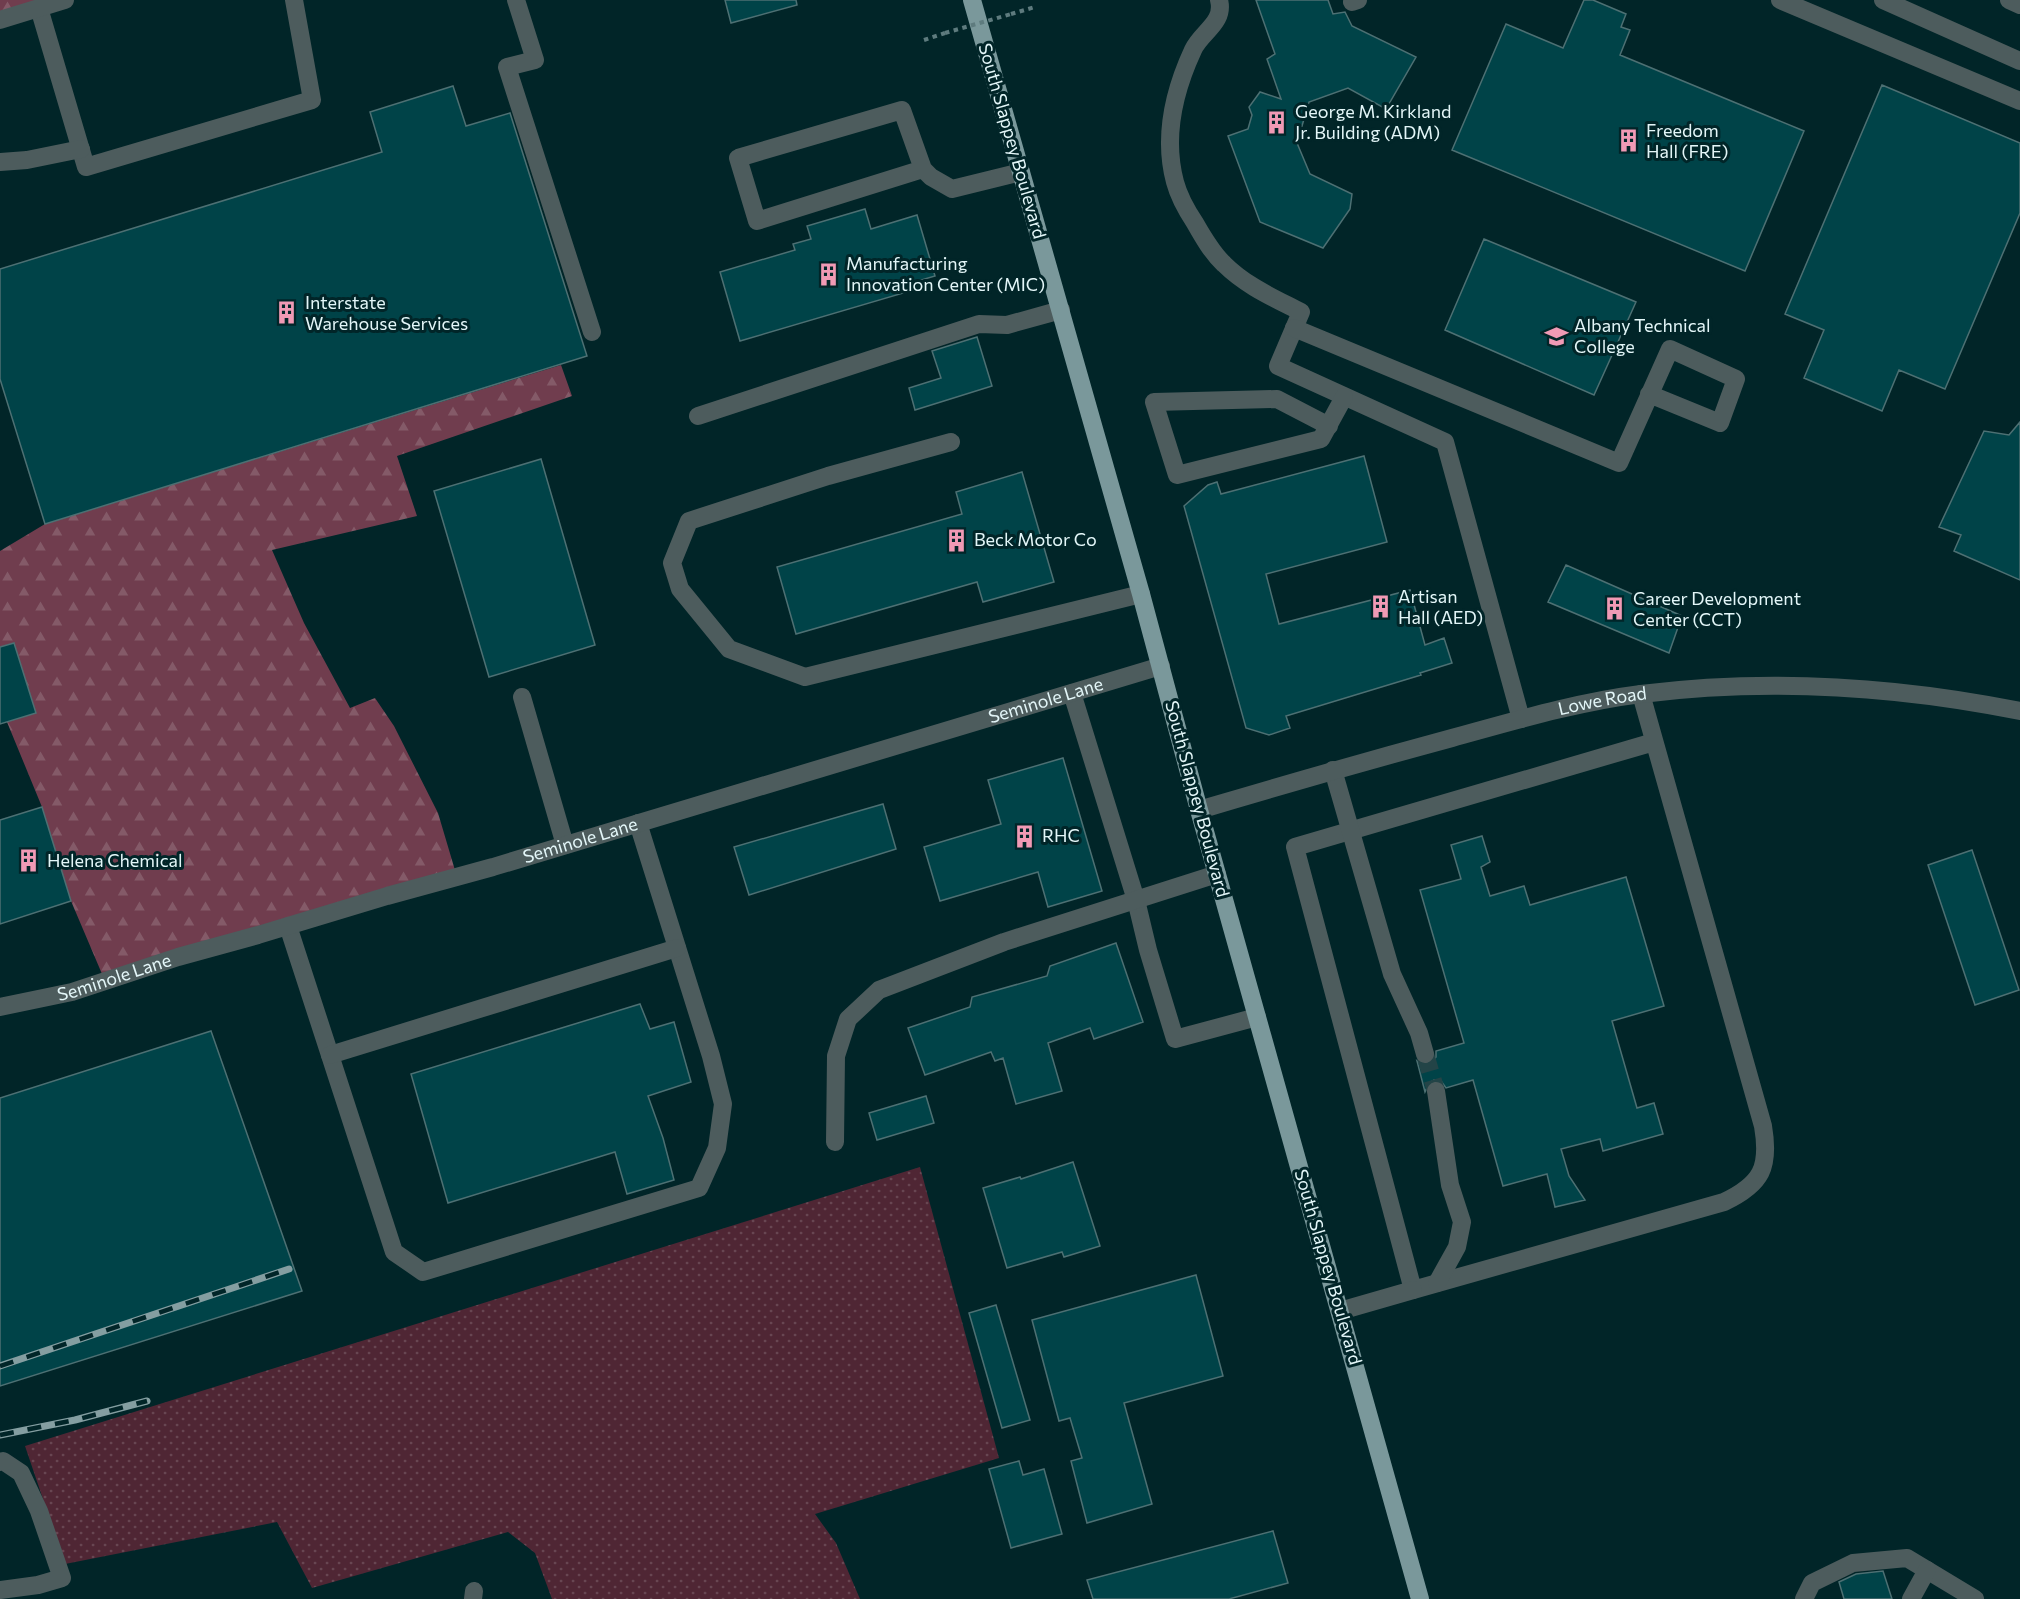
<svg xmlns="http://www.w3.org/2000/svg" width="2020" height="1599" font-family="Commissioner,sans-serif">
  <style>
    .grass { fill: url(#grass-dots) }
    .forest { fill: url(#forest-firs) }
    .building { fill: #004348; stroke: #4d7073; stroke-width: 1.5 }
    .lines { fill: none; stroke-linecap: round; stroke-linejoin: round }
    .minor-tunnel { stroke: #234447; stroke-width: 18; stroke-dasharray: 18 9; stroke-linecap: butt }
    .path { stroke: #5e7b7e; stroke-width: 4; stroke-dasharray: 4.5 4.5; stroke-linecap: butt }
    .minor { stroke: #4d5c5d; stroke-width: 18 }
    .major { stroke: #7a989b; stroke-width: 18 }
    .rail-casing { stroke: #849ea1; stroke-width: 7 }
    .rail { stroke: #012528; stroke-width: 4.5; stroke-dasharray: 14; stroke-linecap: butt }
    .path-bridge { stroke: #5e7b7e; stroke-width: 4; stroke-dasharray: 4.5 4.5; stroke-linecap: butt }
    .labels { text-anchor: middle; stroke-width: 6; stroke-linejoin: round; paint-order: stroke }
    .poi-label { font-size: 18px; fill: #e3f6f8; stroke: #012528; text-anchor: start }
    .street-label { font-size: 18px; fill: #e3f6f8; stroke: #012528 }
  </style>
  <defs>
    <pattern id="grass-dots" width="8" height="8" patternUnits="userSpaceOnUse" patternTransform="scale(1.5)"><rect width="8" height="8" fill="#4f2634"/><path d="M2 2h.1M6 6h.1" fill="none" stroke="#684652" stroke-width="1.8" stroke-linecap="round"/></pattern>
    <pattern id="forest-firs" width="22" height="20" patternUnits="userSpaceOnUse" patternTransform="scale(1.5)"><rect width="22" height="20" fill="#703d4e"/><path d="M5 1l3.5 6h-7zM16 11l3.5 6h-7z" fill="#845a68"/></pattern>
  </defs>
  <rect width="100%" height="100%" fill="#012528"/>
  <!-- grass -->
  <path class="grass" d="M920,1167L999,1458L815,1514L836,1543L860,1599H552L535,1553L508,1532L312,1588L277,1522L65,1564L25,1446Z"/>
  <!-- forest -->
  <path class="forest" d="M0,0H65L0,20Z
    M561,365L572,396L397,456L417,516L272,550L304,623L350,708L375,698L394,726L438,813L457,877L105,981L71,901L42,807L7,722L35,712L14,643L0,647V551L45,524Z"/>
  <!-- building -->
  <path class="building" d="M725,0H796L797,5L731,23Z
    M1256,0H1328L1333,14L1345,12L1352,26L1416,57L1386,109L1348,88L1309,102L1297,143L1310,174L1352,194L1350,209L1323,248L1260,222L1228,136L1248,129L1252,115L1249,107L1260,92L1281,99L1267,59L1275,54Z
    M1584,0H1593L1626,14L1621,27L1630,30L1620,55L1804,131L1745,271L1452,150L1506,24L1563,48Z
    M1882,85L2020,143V213L1945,389L1899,370L1882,411L1804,378L1824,330L1785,314Z
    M453,86L466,126L510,113L587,356L45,524L0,379V269L382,152L370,112Z
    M865,209L871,229L917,215L935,276L921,280L917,289L740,341L720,272L795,250L793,244L811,239L807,226Z
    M1484,239L1636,302L1594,395L1445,330Z
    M977,337L992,386L915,410L909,388L941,378L932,351Z
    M2020,422V580L1954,551L1961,535L1939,527L1984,431L2009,435Z
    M1364,456L1387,542L1266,574L1279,624L1410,590L1425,645L1444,638L1452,663L1420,673L1421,675L1286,716L1290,728L1269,735L1246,728L1184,506L1208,485L1217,482L1221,494Z
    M541,459L595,645L489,677L434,491Z
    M1022,472L1054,582L983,602L977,582L796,634L777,567L962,514L956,492Z
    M1566,565L1682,616L1669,653L1548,602Z
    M14,643L36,713L0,724V647Z
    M1063,758L1102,891L1048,907L1038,872L940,901L924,847L1001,824L988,780Z
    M883,804L896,849L749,895L734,847Z
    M42,807L71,901L0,924V820Z
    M1482,836L1490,862L1481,867L1490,896L1524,886L1530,905L1626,877L1664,1006L1612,1021L1637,1108L1654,1103L1663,1134L1603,1151L1600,1139L1561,1149L1569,1176L1585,1200L1555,1207L1547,1174L1503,1186L1473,1080L1446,1088L1441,1081L1434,1080L1429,1083L1425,1092L1417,1061L1422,1065H1429L1436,1057V1051L1464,1043L1420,890L1461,879L1451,845Z
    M1972,850L2019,990L1975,1005L1928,865Z
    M1116,943L1143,1022L1094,1039L1090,1028L1048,1043L1062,1091L1016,1104L1003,1058L995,1061L991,1052L925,1075L908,1028L970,1007L972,997L1047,976L1050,966Z
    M640,1004L650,1029L674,1022L691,1082L648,1096L663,1138L674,1180L627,1194L615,1152L448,1203L411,1074Z
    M211,1031L302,1291L0,1386V1098Z
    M926,1096L934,1123L877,1140L869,1113Z
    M1073,1162L1100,1246L1064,1257L1062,1252L1007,1268L983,1188L1020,1177L1021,1179Z
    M1196,1275L1223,1376L1124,1403L1152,1504L1087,1523L1071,1461L1082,1458L1070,1418L1059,1421L1032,1320Z
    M996,1305L1030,1420L1002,1428L969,1313Z
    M1019,1461L1023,1475L1044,1469L1062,1534L1011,1548L989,1469Z
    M1273,1531L1288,1583L1229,1599H1093L1087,1580Z
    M1883,1571L1892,1599H1844L1839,1582L1856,1574Z"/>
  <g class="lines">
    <!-- minor-tunnel -->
    <path class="minor-tunnel" d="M1425,1054L1436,1091"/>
    <!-- path -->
    <path class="path" d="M1011,14L1035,7
      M924,40L945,33"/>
    <!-- minor -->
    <g class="minor">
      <path d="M516,0L535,60L507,67L592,332"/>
      <path d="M1219,0C1225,23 1201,32 1193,50C1174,91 1163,137 1175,182C1179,197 1187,211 1195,223C1203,237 1212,253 1224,264C1246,286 1274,298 1301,312L1278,366L1445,442L1521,719"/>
      <path d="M1780,0L2020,101"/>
      <path d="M1883,0L2020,61"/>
      <path d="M2009,0L2020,5"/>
      <path d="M1352,2L1358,0"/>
      <path d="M39,8L86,167L312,100L294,0"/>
      <path d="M0,20L65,0"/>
      <path d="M0,162L27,160L81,149"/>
      <path d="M923,169L757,221L738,158L902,110L923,169L931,177L952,189L1021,172"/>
      <path d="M1294,328L1619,463L1670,349L1736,379L1720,423L1649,394"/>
      <path d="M698,416L979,324L1007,325L1061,310"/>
      <path d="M1329,426L1277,399L1154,402L1177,475L1321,439L1344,397"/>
      <path d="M951,442L828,476L689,521L672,563L680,589L729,649L805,677L1141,594"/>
      <path d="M1072,693L1136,900L1148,950L1175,1039L1257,1017"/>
      <path d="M1641,694L1763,1126C1770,1167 1762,1184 1724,1202L1413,1290L1295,847L1654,742"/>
      <path d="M522,697L565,845"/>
      <path d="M1333,770L1392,974L1419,1033L1425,1054"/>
      <path id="s1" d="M1199,810C1283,785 1367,761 1452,738C1514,721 1577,702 1641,694C1768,678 1895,686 2020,711"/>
      <path d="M288,926L394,1252L423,1272L699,1188L717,1148L723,1104L711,1056L638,823"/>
      <path id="s2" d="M0,1007L72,992L178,957L258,935L387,896L493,867L1161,666"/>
      <path d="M330,1055L677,948"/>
      <path d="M1436,1091L1450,1185L1462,1222L1457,1247L1437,1283"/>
      <path d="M835,1142L836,1056L848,1019L879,990L1004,942L1217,874"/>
      <path d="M1340,1311L1413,1290"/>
      <path d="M0,1462L3,1461L21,1473L39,1511L62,1578L38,1585L0,1590"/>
      <path d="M473,1599L474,1591"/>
      <path d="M1804,1599L1812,1583L1853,1563L1907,1558L1975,1599"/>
      <path d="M1911,1599L1927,1570"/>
    </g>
    <!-- major -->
    <path class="major" d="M972,0L1141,594L1199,810L1420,1599"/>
    <defs>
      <path id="rail" d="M0,1366L289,1269
        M0,1435L75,1420L147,1401"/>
    </defs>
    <!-- rail casing -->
    <use href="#rail" class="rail-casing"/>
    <!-- rail -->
    <use href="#rail" class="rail"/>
    <!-- path-bridge -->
    <path class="path-bridge" d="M945,33L1011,14"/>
  </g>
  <!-- icons -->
  <defs>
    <symbol id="building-bare" viewBox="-9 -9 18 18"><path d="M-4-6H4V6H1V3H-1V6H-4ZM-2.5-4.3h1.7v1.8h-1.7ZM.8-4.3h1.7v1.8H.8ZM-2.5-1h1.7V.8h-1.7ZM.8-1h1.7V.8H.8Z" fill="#f09ab5" stroke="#012528" stroke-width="2.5" paint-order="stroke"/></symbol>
    <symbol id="school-bare" viewBox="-9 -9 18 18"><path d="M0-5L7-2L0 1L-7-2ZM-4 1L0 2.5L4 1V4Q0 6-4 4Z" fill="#f09ab5" stroke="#012528" stroke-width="2.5" paint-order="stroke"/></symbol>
  </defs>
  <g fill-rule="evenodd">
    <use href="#building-bare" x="1260" y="106" width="33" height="33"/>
    <use href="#building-bare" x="1612" y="124" width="33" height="33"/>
    <use href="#building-bare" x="812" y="258" width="33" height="33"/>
    <use href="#building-bare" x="270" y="296" width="33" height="33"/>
    <use href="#school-bare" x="1540" y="320" width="33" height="33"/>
    <use href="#building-bare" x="940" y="524" width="33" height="33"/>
    <use href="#building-bare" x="1364" y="590" width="33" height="33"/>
    <use href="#building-bare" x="1598" y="592" width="33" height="33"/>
    <use href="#building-bare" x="1008" y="820" width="33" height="33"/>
    <use href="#building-bare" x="12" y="844" width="33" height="33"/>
  </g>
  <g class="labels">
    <!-- poi labels -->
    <g class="poi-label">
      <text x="1295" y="118">George M. Kirkland<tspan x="1295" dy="21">Jr. Building (ADM)</tspan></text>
      <text x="1646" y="137">Freedom<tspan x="1646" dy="21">Hall (FRE)</tspan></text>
      <text x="846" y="270">Manufacturing<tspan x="846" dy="21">Innovation Center (MIC)</tspan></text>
      <text x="305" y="309">Interstate<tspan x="305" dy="21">Warehouse Services</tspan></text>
      <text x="1574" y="332">Albany Technical<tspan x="1574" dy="21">College</tspan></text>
      <text x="974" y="546">Beck Motor Co</text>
      <text x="1398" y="603">Artisan<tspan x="1398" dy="21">Hall (AED)</tspan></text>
      <text x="1633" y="605">Career Development<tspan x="1633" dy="21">Center (CCT)</tspan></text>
      <text x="1042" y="842">RHC</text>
      <text x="47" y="867">Helena Chemical</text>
    </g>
    <!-- street labels -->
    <g class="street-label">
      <text transform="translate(1012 141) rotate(74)" y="6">South Slappey Boulevard</text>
      <text dy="6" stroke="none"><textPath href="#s2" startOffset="1090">Seminole Lane</textPath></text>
      <text dy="6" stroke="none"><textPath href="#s1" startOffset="418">Lowe Road</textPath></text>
      <text transform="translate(1197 799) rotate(75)" y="6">South Slappey Boulevard</text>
      <text dy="6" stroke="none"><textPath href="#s2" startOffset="604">Seminole Lane</textPath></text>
      <text dy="6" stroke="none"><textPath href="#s2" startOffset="118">Seminole Lane</textPath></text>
      <text transform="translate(1328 1267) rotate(74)" y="6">South Slappey Boulevard</text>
    </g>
  </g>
</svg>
